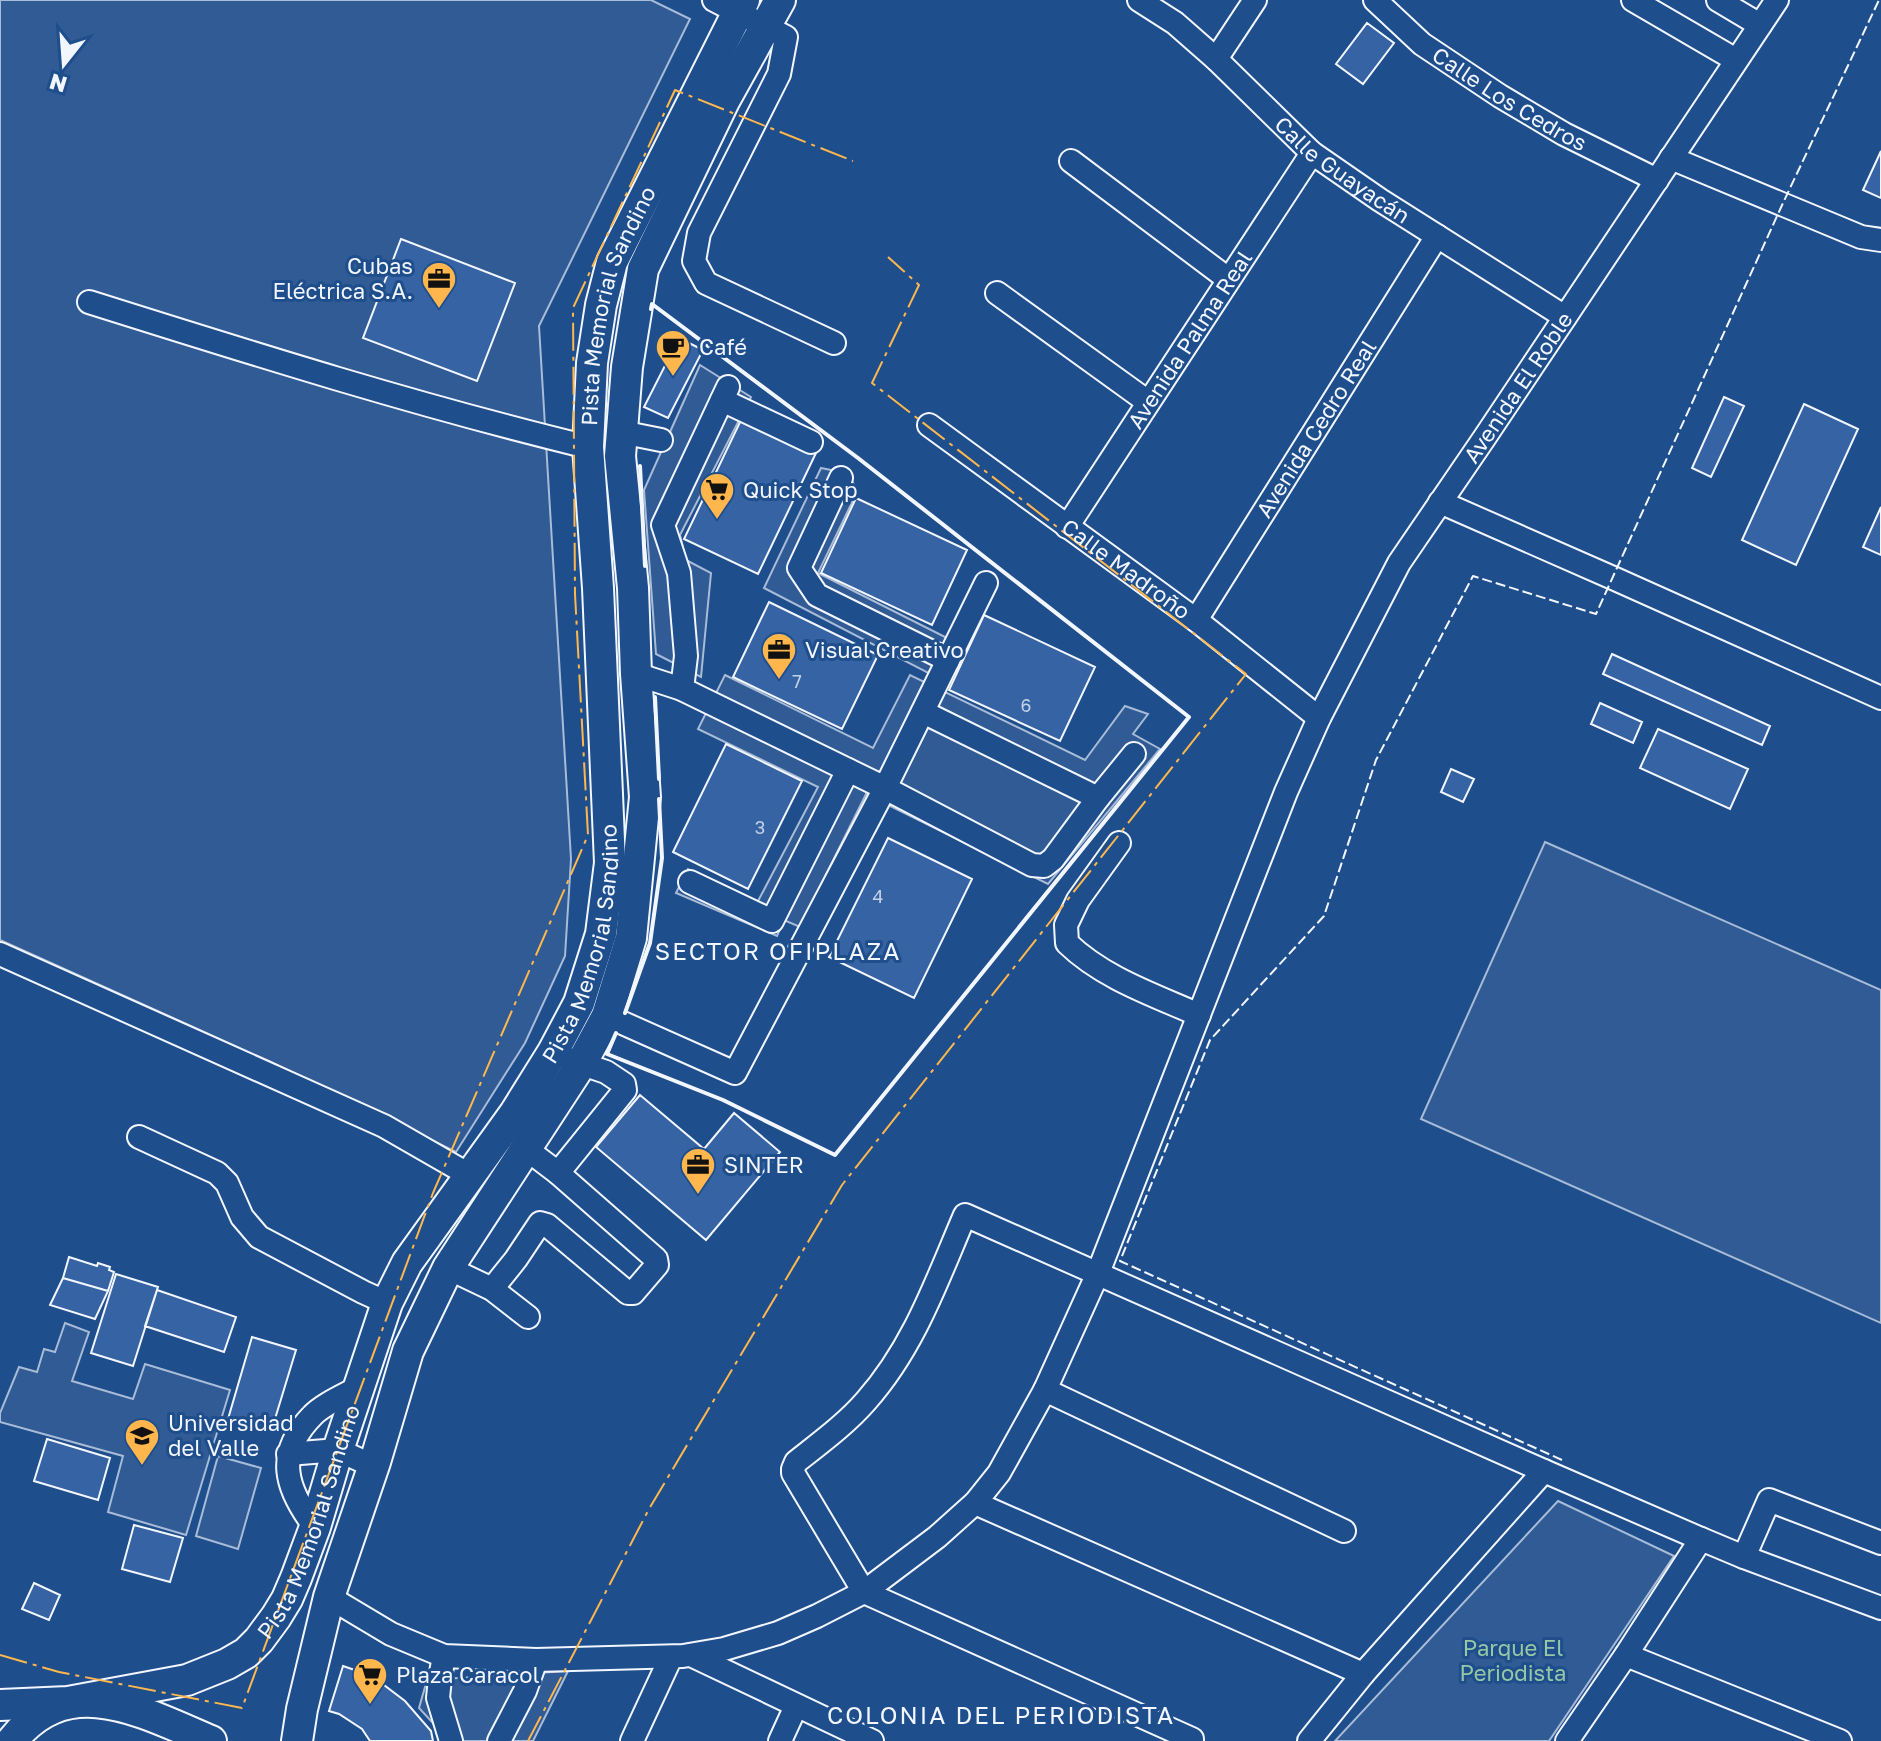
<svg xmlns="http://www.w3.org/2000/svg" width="1881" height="1741" font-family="'Golos Text',sans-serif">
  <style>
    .built { fill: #305b95; stroke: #a8bbd7; stroke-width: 2 }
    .building { fill: #3563a3; stroke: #f2f6ff; stroke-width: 2 }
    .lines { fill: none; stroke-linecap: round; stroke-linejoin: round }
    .minor-casing { stroke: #f2f6ff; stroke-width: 26 }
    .major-casing { stroke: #f2f6ff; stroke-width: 34 }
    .minor { stroke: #1f4e8c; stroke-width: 22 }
    .major { stroke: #1f4e8c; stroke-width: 30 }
    .fence { stroke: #f2f6ff; stroke-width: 2; stroke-dasharray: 10 4; stroke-linecap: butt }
    .wall { stroke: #f2f6ff; stroke-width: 4 }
    .power { stroke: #ffb74d; stroke-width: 2; stroke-dasharray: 28 6 4 6; stroke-linecap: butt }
    .labels { text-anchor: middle; stroke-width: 6; stroke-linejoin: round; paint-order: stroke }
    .number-label { font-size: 18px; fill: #c3d1e8 }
    .street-label { font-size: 22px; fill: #f2f6ff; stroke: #1f4e8c }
    .poi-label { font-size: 22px; fill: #f2f6ff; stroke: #1f4e8c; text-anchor: start }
    .park-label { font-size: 22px; fill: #97c8a6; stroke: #1f4e8c }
    .neighbourhood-label { font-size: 24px; letter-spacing: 2px; fill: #f2f6ff; stroke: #1f4e8c }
  </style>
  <rect width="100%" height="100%" fill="#1f4e8c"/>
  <!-- built -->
  <path class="built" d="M0,0H651L690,19L539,326L571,859L565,956L525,1043L456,1152L271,1062L0,940Z
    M700,365L751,397L680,535L686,560L711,573L701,677L656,654L644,490Z
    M821,468L846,473L858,490L818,573L953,641L936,677L764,588Z
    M725,675L873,748L910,675L1085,760L1125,706L1148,714L1133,734L1160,749L1048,884L866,794L800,927L784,920L777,936L676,893L688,869L757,903L818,787L698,729Z
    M1545,842L1881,990V1323L1421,1119Z
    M65,1323L89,1332L72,1381L133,1399L145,1364L230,1390L186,1535L108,1512L123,1456L0,1422V1413L19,1367L37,1372L44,1349L55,1352Z
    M218,1456L261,1468L238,1549L196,1536Z
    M1558,1501L1674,1556L1549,1741H1335Z
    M568,1671L533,1741H440L433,1723L419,1708L427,1680Z"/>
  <!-- building -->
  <path class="building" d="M1367,23L1394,43L1363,84L1336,64Z
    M1881,151V198L1863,190Z
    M401,239L515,283L477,381L363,338Z
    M679,338L703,350L668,418L644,407Z
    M1724,397L1744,406L1711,477L1692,468Z
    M1804,404L1858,429L1796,565L1742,540Z
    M742,418L816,453L758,574L684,539Z
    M856,498L967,550L932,625L821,573Z
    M1881,507V555L1863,547Z
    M769,602L878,655L842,729L733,677Z
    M984,615L1095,667L1060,741L949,690Z
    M1612,654L1770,726L1762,745L1603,674Z
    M1600,703L1642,722L1633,743L1591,724Z
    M1658,729L1748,769L1730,809L1640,768Z
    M726,744L802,781L748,889L673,852Z
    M1451,769L1474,779L1463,802L1441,792Z
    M888,838L972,879L914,998L829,957Z
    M640,1095L704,1149L734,1113L780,1152L706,1240L596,1147Z
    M69,1257L97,1266L98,1263L110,1267L109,1270L114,1272L108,1291L63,1278Z
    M116,1274L158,1287L133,1366L91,1353Z
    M63,1278L108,1291L95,1319L50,1305Z
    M157,1290L236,1317L224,1352L145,1326Z
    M252,1337L296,1350L271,1432L228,1419Z
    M47,1439L110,1458L98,1500L34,1481Z
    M134,1525L183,1538L170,1582L122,1569Z
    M34,1583L60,1595L49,1620L22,1609Z
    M343,1666L372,1676L405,1701L431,1731L433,1741H370L362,1729L339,1714L329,1711Z"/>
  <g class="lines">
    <defs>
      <g id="minor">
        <path d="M714,0L786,37L779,74L699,233L694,261L706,283L834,343"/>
        <path id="s1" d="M1139,0L1175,23L1216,59L1312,153L1380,200L1565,317"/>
        <path id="s2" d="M1375,0L1422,44L1500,96L1564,134L1657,180"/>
        <path d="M1633,0L1736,60"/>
        <path d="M1718,0L1760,25"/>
        <path d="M1216,59L1255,0"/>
        <path d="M1671,158L1861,237L1881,240"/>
        <path d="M1071,161L1228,279"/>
        <path d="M997,293L1148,402"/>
        <path d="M89,302C254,354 419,406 588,447"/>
        <path d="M722,400L811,442"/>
        <path id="s3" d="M929,425L1196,620L1319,718"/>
        <path d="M621,432L661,440"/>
        <path d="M841,478L799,568L817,595L948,660"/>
        <path d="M1440,502L1613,578L1881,698"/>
        <path id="s4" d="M1067,527L1312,153"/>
        <path id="s5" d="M1196,620L1437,236"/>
        <path d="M636,674L682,689L885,788L1032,865L1044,866L1053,859L1098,798L1134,754"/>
        <path d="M682,689L686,656L679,573L663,525L728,387"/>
        <path d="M923,712L1098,798"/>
        <path d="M1119,843L1078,900L1066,925L1067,943C1103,978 1154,995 1199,1015"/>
        <path d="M690,882L772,921L848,770"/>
        <path d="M0,954L384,1126L471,1176"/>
        <path d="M607,1016L735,1073L885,788L986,583"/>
        <path d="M139,1137L217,1173L227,1183L242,1217L259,1237L363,1292L387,1303"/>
        <path d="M558,1173L625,1090L624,1084L606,1072L568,1059"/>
        <path d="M448,1268L492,1289L528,1317"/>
        <path d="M492,1289L516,1259L540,1223L547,1225L628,1293H633L657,1265L656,1259L558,1173L525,1148"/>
        <path d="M1045,1390L1344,1531"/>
        <path d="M288,1454L338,1450L373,1466"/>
        <path d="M1544,1471L1701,1539"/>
        <path d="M975,1503L1363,1674"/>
        <path d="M315,1527C285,1488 275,1454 312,1416C323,1404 347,1394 361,1386"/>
        <path d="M1744,1557L1769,1500L1881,1543"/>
        <path id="s6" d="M329,1597L391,1634L444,1656L536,1660L683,1656L724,1649L778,1633L817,1616L864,1592L937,1537L975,1503L999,1473L1045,1390L1098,1273L1286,792L1319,718L1399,563L1485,437L1777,0"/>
        <path d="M691,1655L872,1741"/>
        <path d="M1626,1655L1840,1741"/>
        <path d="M444,1656L440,1678L438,1698L451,1741"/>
        <path d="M499,1741L525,1691L536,1660"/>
        <path d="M632,1741L671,1657"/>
        <path d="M780,1741L796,1706"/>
        <path d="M1190,1741L1192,1739L864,1592L793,1473V1469L796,1462C820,1443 846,1424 866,1401C914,1347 937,1280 965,1215L1544,1471L1363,1674L1309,1741"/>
        <path d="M1567,1741L1626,1655L1701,1539L1744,1557L1881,1608"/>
      </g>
      <g id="major">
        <path id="s7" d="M0,1705L68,1702L187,1680L227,1664L246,1653L259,1640L276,1617L287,1599L296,1578L315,1527L338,1450L387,1303L407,1263L515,1113L553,1052L579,1003L601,934L610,863L598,588L588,447L592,363L601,305L612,262L744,0"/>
        <path d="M12,1741C68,1669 144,1713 211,1741"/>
        <path d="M297,1741L302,1709L329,1597L375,1462L408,1351L448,1268L581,1064L607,1016L631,938L645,797L636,674L633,588L620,456L627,367L643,269L724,101L780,0"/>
      </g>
    </defs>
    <!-- minor casing -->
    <use href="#minor" class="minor-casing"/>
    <!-- major casing -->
    <use href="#major" class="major-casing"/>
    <!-- minor -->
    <use href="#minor" class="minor"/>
    <!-- major -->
    <use href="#major" class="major"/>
    <!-- fence -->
    <path class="fence" d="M1562,1460L1120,1261L1210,1040L1324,916L1376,760L1473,576L1596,614L1783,203L1879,0"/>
    <!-- wall -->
    <path class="wall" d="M640,466L645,566
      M655,697L659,779
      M625,1013L650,943L662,858L659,799
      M616,1033L607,1054L723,1100L835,1155L1189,717L858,458L652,304L651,309"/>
    <!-- power -->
    <path class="power" d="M0,1655L59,1672L242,1708L433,1193L588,835L575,594L573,308L675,90L853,161
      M528,1741L649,1509L842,1185L1246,674L872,383L919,285L888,257"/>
  </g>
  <!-- icons -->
  <defs>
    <symbol id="office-pin" viewBox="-11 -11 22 30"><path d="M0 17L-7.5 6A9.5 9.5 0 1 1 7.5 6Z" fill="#ffb74d" stroke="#1f4e8c"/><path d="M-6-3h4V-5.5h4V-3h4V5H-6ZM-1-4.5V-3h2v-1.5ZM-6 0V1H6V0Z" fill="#111"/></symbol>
    <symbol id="cafe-pin" viewBox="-11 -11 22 30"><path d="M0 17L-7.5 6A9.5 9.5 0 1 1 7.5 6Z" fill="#ffb74d" stroke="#1f4e8c"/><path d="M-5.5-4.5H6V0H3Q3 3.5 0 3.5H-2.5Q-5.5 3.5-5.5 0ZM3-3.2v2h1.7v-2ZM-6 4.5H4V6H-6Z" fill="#111"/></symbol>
    <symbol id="supermarket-pin" viewBox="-11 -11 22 30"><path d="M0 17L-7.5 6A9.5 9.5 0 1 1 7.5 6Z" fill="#ffb74d" stroke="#1f4e8c"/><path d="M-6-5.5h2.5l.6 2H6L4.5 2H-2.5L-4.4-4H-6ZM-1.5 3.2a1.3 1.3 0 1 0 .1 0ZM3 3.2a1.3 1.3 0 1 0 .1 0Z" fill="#111"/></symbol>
    <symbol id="university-pin" viewBox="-11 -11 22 30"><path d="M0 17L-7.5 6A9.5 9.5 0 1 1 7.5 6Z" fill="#ffb74d" stroke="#1f4e8c"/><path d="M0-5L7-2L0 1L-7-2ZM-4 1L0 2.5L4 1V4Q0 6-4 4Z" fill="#111"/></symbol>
  </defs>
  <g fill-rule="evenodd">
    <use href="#office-pin" x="419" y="259" width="40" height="54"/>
    <use href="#cafe-pin" x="653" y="327" width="40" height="54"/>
    <use href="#supermarket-pin" x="697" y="470" width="40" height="54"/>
    <use href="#office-pin" x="759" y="630" width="40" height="54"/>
    <use href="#office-pin" x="678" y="1145" width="40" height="54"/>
    <use href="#university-pin" x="122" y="1416" width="40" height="54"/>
    <use href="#supermarket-pin" x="350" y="1655" width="40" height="54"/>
  </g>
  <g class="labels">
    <!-- number labels -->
    <g class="number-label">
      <text x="797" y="688">7</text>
      <text x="1026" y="712">6</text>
      <text x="760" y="834">3</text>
      <text x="878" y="903">4</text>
    </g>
    <!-- street labels -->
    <g class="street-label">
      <text dy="8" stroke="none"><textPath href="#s2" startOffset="168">Calle Los Cedros</textPath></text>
      <text dy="8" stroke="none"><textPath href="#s1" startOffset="266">Calle Guayacán</textPath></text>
      <text dy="8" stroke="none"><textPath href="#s7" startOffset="1698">Pista Memorial Sandino</textPath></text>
      <text dy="8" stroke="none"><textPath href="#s4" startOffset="224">Avenida Palma Real</textPath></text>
      <text dy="8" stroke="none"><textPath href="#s6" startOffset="1950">Avenida El Roble</textPath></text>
      <text dy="8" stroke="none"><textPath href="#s5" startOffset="226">Avenida Cedro Real</textPath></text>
      <text dy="8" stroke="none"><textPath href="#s3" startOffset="244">Calle Madroño</textPath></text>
      <text dy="8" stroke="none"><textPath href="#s7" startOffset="1050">Pista Memorial Sandino</textPath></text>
      <text dy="8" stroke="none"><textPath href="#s7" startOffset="402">Pista Memorial Sandino</textPath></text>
    </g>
    <!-- poi labels -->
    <g class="poi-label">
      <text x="413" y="274" text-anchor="end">Cubas<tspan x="413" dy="25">Eléctrica S.A.</tspan></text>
      <text x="699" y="355">Café</text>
      <text x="743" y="498">Quick Stop</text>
      <text x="805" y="658">Visual Creativo</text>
      <text x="724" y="1173">SINTER</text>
      <text x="168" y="1431">Universidad<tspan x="168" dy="25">del Valle</tspan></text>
      <text x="396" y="1683">Plaza Caracol</text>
    </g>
    <!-- park labels -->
    <g class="park-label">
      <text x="1513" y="1656">Parque El<tspan x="1513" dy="25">Periodista</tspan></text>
    </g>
    <!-- neighbourhood labels -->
    <g class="neighbourhood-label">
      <text x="778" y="960">SECTOR OFIPLAZA</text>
      <text x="1001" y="1724">COLONIA DEL PERIODISTA</text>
    </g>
  </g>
  <!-- north arrow -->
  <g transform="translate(64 64) rotate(197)" stroke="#1f4e8c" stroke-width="6" paint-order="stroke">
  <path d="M0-6L14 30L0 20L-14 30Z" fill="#f2f6ff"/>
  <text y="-12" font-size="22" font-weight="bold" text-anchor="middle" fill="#f2f6ff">N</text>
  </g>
</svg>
